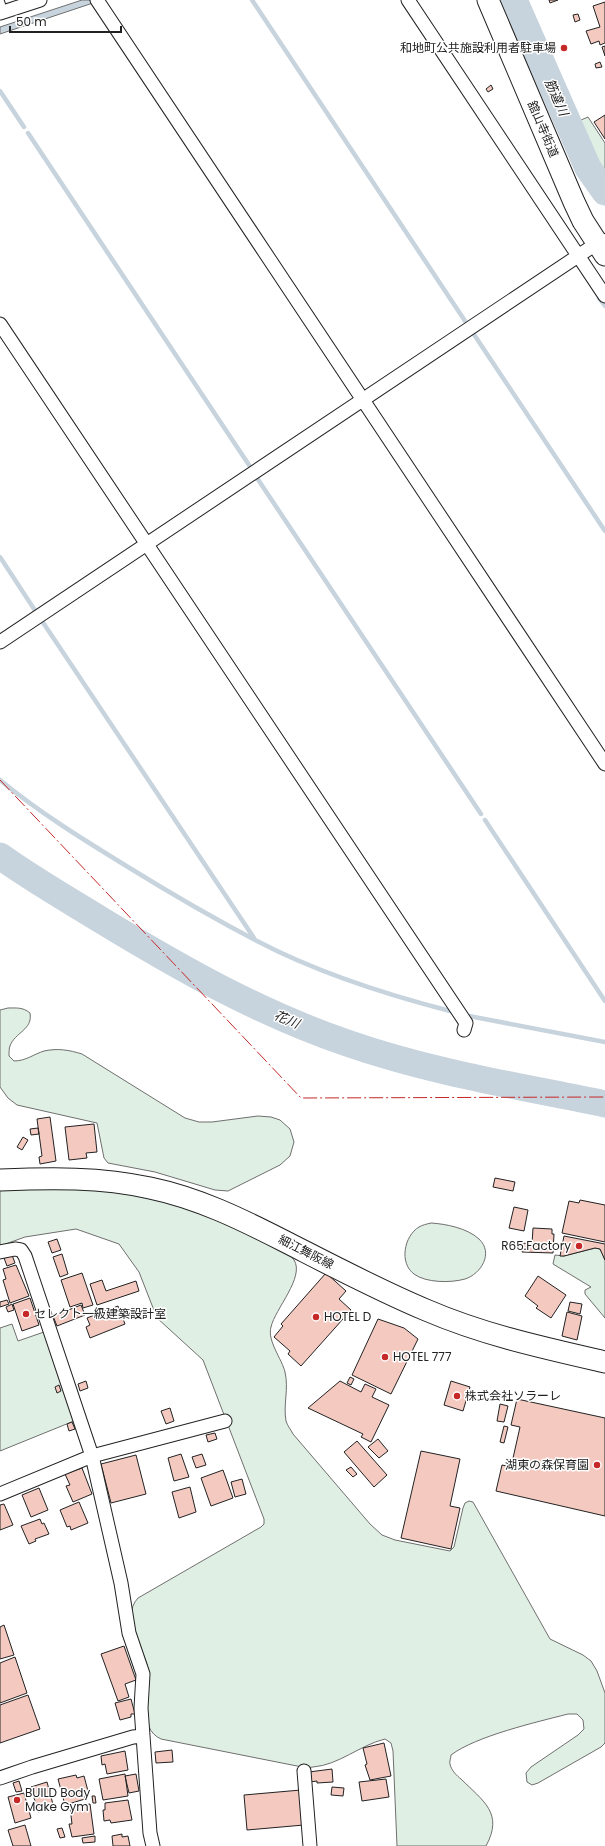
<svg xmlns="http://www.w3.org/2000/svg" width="605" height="1846" font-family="Poppins,'Noto Sans JP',sans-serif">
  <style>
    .green { fill: #e0efe3; stroke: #6f6f6f }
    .water { fill: #c7d3dd; stroke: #6f6f6f }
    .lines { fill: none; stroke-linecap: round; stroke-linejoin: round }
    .stream { stroke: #c7d3dd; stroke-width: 4.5 }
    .river { stroke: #c7d3dd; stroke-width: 27 }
    .building { fill: #f3c9c0; stroke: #222 }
    .lane-casing { stroke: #222; stroke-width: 9 }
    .street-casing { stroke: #222; stroke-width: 15 }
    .primary-casing { stroke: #222; stroke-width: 23 }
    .lane { stroke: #fff; stroke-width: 7 }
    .street { stroke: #fff; stroke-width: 13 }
    .primary { stroke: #fff; stroke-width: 21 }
    .power { stroke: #c62828; stroke-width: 1; stroke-dasharray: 14 3 2 3; stroke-linecap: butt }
    .poi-dot { fill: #c62828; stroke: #fff; stroke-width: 1.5 }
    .labels { text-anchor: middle; stroke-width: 3; stroke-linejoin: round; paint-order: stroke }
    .poi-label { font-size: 12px; fill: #222; stroke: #fff; text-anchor: start }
    .street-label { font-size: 12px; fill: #222; stroke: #fff }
    .water-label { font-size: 13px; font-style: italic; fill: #222; stroke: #fff }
  </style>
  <rect width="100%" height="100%" fill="#fff"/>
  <!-- green -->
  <path class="green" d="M588,117L605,143V186L592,167L574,123Z
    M8,1008C16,1008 23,1007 30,1013C33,1030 15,1032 10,1046C9,1048 9,1053 9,1056L14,1061C26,1061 34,1054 44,1051C58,1048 69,1050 82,1054L185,1118L199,1122H212L258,1116L271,1117L280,1120L290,1129L294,1142L290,1156L280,1165L228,1191L215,1190L155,1172L108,1163L104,1158L97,1123L17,1105L8,1098L0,1087V1010Z
    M61,1188C90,1190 120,1191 149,1198C199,1209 243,1231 288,1254C290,1256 293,1258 294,1260C305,1277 275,1309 271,1327C267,1341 282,1359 285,1372C289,1389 283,1405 286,1421C287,1425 291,1430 293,1434L370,1524L382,1535L395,1540L450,1551L454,1547L463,1508L465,1503L469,1501L473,1502L550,1639L583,1655L591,1661L597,1671L605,1693V1743L601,1747L538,1783L532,1785L527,1782L526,1773L531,1767L578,1735L584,1729L583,1720L577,1714H568C537,1722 476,1736 451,1755C451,1758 449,1762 450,1764C451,1770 457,1776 461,1779C483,1801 504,1813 486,1846H397L393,1751L391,1743L385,1739C360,1745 339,1765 313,1767C308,1768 302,1767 297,1766L161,1739C137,1728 150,1695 149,1674C147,1652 119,1618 138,1598L261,1527L264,1524V1519L203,1360L157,1318L139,1272L119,1244L76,1229L25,1237L0,1246V1190Z
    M431,1223C446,1224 467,1228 479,1239C494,1253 481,1274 465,1279C451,1283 426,1283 414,1274C399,1263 404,1236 419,1227C422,1225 427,1224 431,1223Z
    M595,1248L600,1249L605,1260V1318L585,1294V1290L591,1287L553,1264L555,1255L564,1256Z
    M12,1324L18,1341L44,1332L74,1421L0,1451V1328Z"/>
  <!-- water -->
  <path class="water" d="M82,0H89L93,3L0,34V27Z"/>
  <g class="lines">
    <!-- stream -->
    <path class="stream" d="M252,0L467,324
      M0,91L24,127
      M28,133L251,468
      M599,298L605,306
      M473,333L605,531
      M257,478L481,814
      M0,557L36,612
      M42,621L254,938
      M0,780C40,813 84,840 128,867C170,893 213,918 257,941C318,973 384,994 450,1011
      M485,820L605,1001
      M469,1016L605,1042"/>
    <!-- river -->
    <path class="river" d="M514,0L588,168L605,192
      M0,856C32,879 67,899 101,920C180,968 259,1013 347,1043C430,1072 518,1086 605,1104"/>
  </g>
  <!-- building -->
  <path class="building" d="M549,0H558L550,3Z
    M605,2V43L600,45L599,41L591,44L586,31L600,27L593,6Z
    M578,14L580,20L575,22L573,15Z
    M605,46V56L602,47Z
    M600,62L602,67L596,68L595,64Z
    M491,85L493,89L488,92L486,89Z
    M605,115V139L594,122Z
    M50,1117L56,1161L40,1164L39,1157L42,1156L37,1119Z
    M94,1124L97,1152L86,1153L87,1158L69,1160L65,1127Z
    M38,1128L39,1134L31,1135L30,1129Z
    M23,1137L28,1140L22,1150L17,1147Z
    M495,1178L515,1182L513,1191L493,1187Z
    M580,1200L605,1205V1242L562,1233L569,1201L579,1203Z
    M514,1207L528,1210L524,1231L509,1228Z
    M533,1228L552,1229V1234H554L553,1253L522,1252V1243L532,1244Z
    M564,1236L605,1244V1260L600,1249L595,1248L564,1256H560Z
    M57,1239L61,1250L52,1253L48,1242Z
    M62,1254L68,1274L60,1277L53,1257Z
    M12,1255L15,1263L7,1266L4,1258Z
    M16,1265L29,1296L10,1303L3,1280L6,1279L3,1269Z
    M82,1273L93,1305L83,1308L82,1303L70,1307L61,1280Z
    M326,1273L346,1291L339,1299L351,1310L301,1366L288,1354L290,1351L274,1337L283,1326L281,1324Z
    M538,1276L566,1295L551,1318L536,1308L538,1306L525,1296Z
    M102,1280L106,1291L136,1281L139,1291L97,1305L90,1284Z
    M30,1298L39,1325L22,1331L13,1304Z
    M7,1300L9,1304L0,1307V1302Z
    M570,1302L582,1304L580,1314L568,1311Z
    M12,1304L14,1310L8,1312L6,1307Z
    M81,1305L85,1315L57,1326L53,1316Z
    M118,1306L125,1324L90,1338L86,1327L90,1325L87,1318Z
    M567,1312L582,1316L577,1340L562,1336Z
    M378,1319L404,1328L418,1339L391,1394L352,1375Z
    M350,1377L354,1379L351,1385L347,1383Z
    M86,1381L88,1388L80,1391L78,1384Z
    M340,1381L361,1392L365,1384L376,1389L372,1397L389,1405L371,1442L361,1437L363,1434L308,1408Z
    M451,1381L470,1387L463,1411L444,1405Z
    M59,1385L61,1391L57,1393L55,1387Z
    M517,1399L605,1418V1516L496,1491L502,1465L511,1467L520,1427L511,1425Z
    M500,1404L508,1406L504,1422L497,1421Z
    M170,1408L174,1421L166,1424L161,1411Z
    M72,1422L75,1429L69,1431L67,1424Z
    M504,1426L508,1427L504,1443L500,1442Z
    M215,1433L217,1439L208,1442L206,1435Z
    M378,1439L388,1451L379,1458L368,1447Z
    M357,1441L387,1475L374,1487L344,1452Z
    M421,1451L460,1459L450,1506L460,1508L451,1549L401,1538Z
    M181,1454L189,1477L174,1481L168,1458Z
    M202,1454L206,1465L196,1468L192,1457Z
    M136,1455L146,1494L111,1503L101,1464Z
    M351,1467L357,1474L353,1477L346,1470Z
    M82,1468L92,1494L73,1502L66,1486L70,1485L65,1474Z
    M223,1470L233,1498L211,1506L201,1478Z
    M242,1479L246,1494L235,1497L231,1482Z
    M190,1487L196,1512L179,1518L172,1492Z
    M39,1488L48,1510L31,1517L22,1495Z
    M79,1502L88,1523L71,1530L70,1526L67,1527L60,1510Z
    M4,1504L13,1525L0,1530V1505Z
    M40,1519L42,1524L44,1523L49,1534L35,1539L36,1541L29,1544L21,1526Z
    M4,1625L14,1655L0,1659V1627Z
    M124,1646L136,1680L125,1684L129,1697L118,1701L101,1654Z
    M15,1657L27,1693L0,1703V1663Z
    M28,1695L40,1729L0,1743V1705Z
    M131,1699L135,1714H131V1717L120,1720L115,1703Z
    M384,1743L391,1776L370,1780L365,1765L367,1764L363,1748Z
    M172,1750L173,1762L156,1763L155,1752Z
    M125,1751L128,1770L107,1774L105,1764L102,1765L101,1756Z
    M332,1769L333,1782L317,1783V1781L310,1782L309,1772Z
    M125,1774L128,1796L103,1800L99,1779Z
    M136,1774L139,1791L129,1793L125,1776Z
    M76,1775L77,1778L84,1776L88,1791L83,1793L85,1799L65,1805L58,1779Z
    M386,1779L389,1797L362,1801L359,1782Z
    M19,1781L22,1791L16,1792L13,1783Z
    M47,1782L54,1808L38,1812L31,1787Z
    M332,1787L344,1788L343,1796L331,1795Z
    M301,1790L304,1825L247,1830L244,1795Z
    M24,1793L31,1818L15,1823L8,1797Z
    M92,1796H95L96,1803H93Z
    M128,1800L132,1820L111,1823L110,1820L104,1821L103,1810H105V1803Z
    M90,1804L94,1834L72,1837L69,1824H72L70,1807Z
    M25,1825L31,1846H13L8,1830Z
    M62,1828L65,1837L60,1838L57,1829Z
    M122,1834V1837L128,1836L130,1846H113L112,1836Z
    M95,1836V1842L83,1843L82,1838Z"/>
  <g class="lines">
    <defs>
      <path id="lane" d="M0,0L4,12"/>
      <path id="street" d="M97,0L605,764
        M408,0L605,296
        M0,13L40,0
        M0,324L466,1023L464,1030
        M0,642L602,240
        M0,1252L15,1249L21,1250L25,1256L92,1456L121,1583L129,1633L143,1674L141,1708L150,1833L153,1846
        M0,1494L92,1456L225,1421
        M304,1771L310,1846
        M0,1778L32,1767L133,1737L143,1736"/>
      <path id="primary" d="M488,0L574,202L583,221L605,255
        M0,1180C51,1178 100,1177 150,1188C198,1198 241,1219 284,1241C331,1265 378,1290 426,1310C484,1335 544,1348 605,1362"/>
    </defs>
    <!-- lane casing -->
    <use href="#lane" class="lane-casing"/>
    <!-- street casing -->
    <use href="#street" class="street-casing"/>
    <!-- primary casing -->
    <use href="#primary" class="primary-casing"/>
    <!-- lane -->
    <use href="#lane" class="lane"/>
    <!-- street -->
    <use href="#street" class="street"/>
    <!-- primary -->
    <use href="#primary" class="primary"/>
    <!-- power -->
    <path class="power" d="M0,780L301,1098L605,1097"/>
  </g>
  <!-- markers -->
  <g class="poi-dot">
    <circle cx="564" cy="48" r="4"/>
    <circle cx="579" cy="1246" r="4"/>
    <circle cx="26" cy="1314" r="4"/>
    <circle cx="316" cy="1317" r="4"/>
    <circle cx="385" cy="1357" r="4"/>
    <circle cx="457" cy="1396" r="4"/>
    <circle cx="597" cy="1465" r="4"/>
    <circle cx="17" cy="1800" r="4"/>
  </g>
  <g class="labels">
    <!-- poi labels -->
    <g class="poi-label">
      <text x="556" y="52" text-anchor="end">和地町公共施設利用者駐車場</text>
      <text x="571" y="1250" text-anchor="end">R65.Factory</text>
      <text x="34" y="1318">セレクト一級建築設計室</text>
      <text x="324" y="1321">HOTEL D</text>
      <text x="393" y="1361">HOTEL 777</text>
      <text x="465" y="1400">株式会社ソラーレ</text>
      <text x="589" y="1469" text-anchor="end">湖東の森保育園</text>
      <text x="25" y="1797">BUILD Body<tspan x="25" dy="14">Make Gym</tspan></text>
    </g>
    <!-- street labels -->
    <g class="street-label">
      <text transform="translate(543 129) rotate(67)" y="4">舘山寺街道</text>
      <text transform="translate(306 1252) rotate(27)" y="4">細江舞阪線</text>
    </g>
    <!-- water labels -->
    <g class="water-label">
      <text transform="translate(557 97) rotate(66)" y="5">筋違川</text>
      <text transform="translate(287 1019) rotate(23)" y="5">花川</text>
    </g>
  </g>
  <!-- scale -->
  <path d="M10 26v6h111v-6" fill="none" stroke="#222222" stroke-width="2"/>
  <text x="16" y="26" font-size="12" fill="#222222" stroke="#ffffff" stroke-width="3" paint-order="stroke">50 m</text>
</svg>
